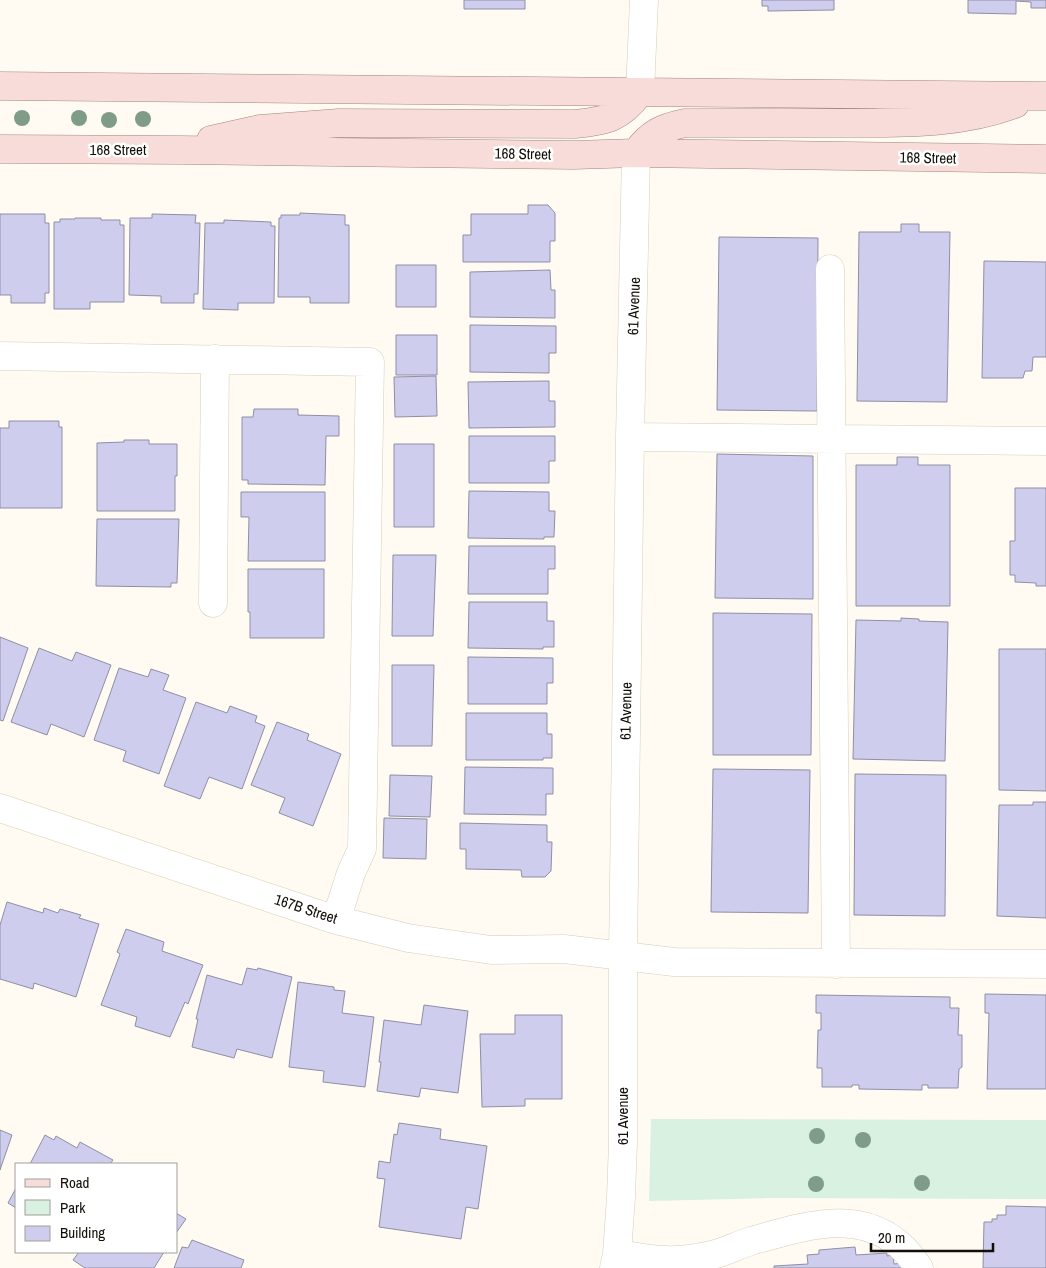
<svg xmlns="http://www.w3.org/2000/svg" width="1046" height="1268" font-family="'Archivo Narrow',sans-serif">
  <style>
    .green { fill: #d8f1e1 }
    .building { fill: #cecdee; stroke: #8f8ea3 }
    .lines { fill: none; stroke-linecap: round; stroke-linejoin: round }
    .minor-casing { stroke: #d6cdb8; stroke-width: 29 }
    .major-casing { stroke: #a48580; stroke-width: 29 }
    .minor { stroke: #fff; stroke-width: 28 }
    .major { stroke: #f8dcd9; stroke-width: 28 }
    .tree { fill: #7f9c89 }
    .labels { text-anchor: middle; stroke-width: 5; stroke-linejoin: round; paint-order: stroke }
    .street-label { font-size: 15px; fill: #120f08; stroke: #fff }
  </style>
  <rect width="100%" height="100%" fill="#fffbf3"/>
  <!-- green -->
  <path class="green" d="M651,1119L1046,1120V1199L769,1198L649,1201Z"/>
  <!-- building -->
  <path class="building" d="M464,0H525V9H464Z
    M762,0H834V10L768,11V6H762Z
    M968,0H1046V8H1031V2L1016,1V14L968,13Z
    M528,205H548L555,213V241H550V262H463V235H471V214H528Z
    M300,213L345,215V225H349V303H310V297H278L279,218H281V215H300Z
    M0,214H45V223H49V293H45V303H11V295H0Z
    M152,214L196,215L195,223H200L198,294H194V303H161V296L129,295L130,218H152Z
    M75,218H101V220H120V225H124V302H90V309H54V222H60V219H75Z
    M224,220L271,222V226H275L274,303H238V310L203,309L205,223H224Z
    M901,224H919V232H950L947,402L857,401L859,232H901Z
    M719,237L818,238L817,411L717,410Z
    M984,261L1046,262V357H1033L1032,371H1025L1023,378H982Z
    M396,265H436V307H396Z
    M550,270L551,290H555V318L470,317V272Z
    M470,325L556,326V353H549V373L470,372Z
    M396,335H437V375H396Z
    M436,376L437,416L395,417L394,377Z
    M549,381V401H555V427L469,428L468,382Z
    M254,409H298V415L339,416V436H326L325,485L248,484V480H242V417H253Z
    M9,421H59V427H62V508H0V428H9Z
    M469,436H555V461H549V483H469Z
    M124,440H149V444H177V476H175V511H97V443L124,442Z
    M394,444H434V527H394Z
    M717,454L813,456V599L715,598Z
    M897,457H918V465H950V606H856V465H897Z
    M1015,488H1046V586H1036V583L1015,582V575H1010V541H1015Z
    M469,491L549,492V511H555L554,537H544V539L468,538Z
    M241,492H325V561H248L249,517H241Z
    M97,519H179L177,583H171V587L96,586Z
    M469,546H555V569H548V594H468Z
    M393,555H436L433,636H392Z
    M248,569H324V638H250V612H248Z
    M469,602H547V621H554V647H543V649L468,648Z
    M713,613L812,614L811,755H713Z
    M901,618L919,619V621L948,622L945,761L853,759L856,620L901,621Z
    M0,637L28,648L3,721L0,720Z
    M39,648L72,661L76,652L111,665L84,737L51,724L47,735L11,722Z
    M999,649H1046V791L999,790Z
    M468,657L553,658V683H547V704H468Z
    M392,665H434L432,746H392Z
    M119,668L148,677L151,669L169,675L163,690L186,698L159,774L123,761L126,751L94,740Z
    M196,702L227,713L230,706L257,716L255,722L265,726L242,789L209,777L200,799L164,786Z
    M466,713H547V734H552V758H543V760H466Z
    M277,722L309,734L307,740L341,754L313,826L279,813L285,798L251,785Z
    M465,767L553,768V794H546V815L464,814Z
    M713,769L810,770L808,913L711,912Z
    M855,774L946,775L945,916L854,915Z
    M390,775L432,776L430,817L389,816Z
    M1033,802H1046V918L997,916L999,805H1033Z
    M384,818L427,819L426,859L383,858Z
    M460,823L547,825V842H552L551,871L545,877H522L521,870L466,869V849H460Z
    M7,902L43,913L44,908L58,913L60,909L81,915L79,918L99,924L76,997L34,983L33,989L0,979V925Z
    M126,929L164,942L162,951L203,965L188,1004L185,1002L170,1037L135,1026L137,1017L101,1005L120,954L117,952Z
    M247,968L257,970L258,968L292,977L272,1058L237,1049L234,1058L192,1047L198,1019H196L207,975L242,985Z
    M298,982L334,987V990L345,991L342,1013L374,1017L365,1087L323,1082L324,1071L289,1067Z
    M985,994L1046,995V1089H987L989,1013H985Z
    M816,995L950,997V1008H959L958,1035H962V1067L959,1069L958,1088H928V1085H922V1090L859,1089V1085H852V1087H822V1068H817L818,1030H821V1013H816Z
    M424,1005L468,1011L458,1093L421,1088L419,1097L377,1091L381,1062H379L384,1020L421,1025Z
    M515,1015H562V1099H525V1106L482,1107L480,1034H515Z
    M399,1123L441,1129L440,1139L487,1146L478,1209L466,1207L461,1239L379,1227L385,1179L377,1178L379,1161L390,1163L394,1134L397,1135Z
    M0,1130L12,1135L0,1170Z
    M45,1135L54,1140L56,1136L77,1148L80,1142L113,1160L110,1164H30Z
    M16,1188V1208L8,1203Z
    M1006,1206L1046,1207V1268H983L984,1222H992V1219H997V1215H1006Z
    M176,1213L186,1219L176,1233Z
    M192,1240L244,1260L241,1268H174L182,1247L188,1248Z
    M855,1247L856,1255L887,1253V1256L893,1255L894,1264L904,1263L905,1268H774V1266L808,1264L807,1255L819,1254V1250Z
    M79,1252H164L154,1268H85L73,1260Z"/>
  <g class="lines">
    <defs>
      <path id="minor" d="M640,92L644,0
        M830,269L836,964
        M0,356L370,362L362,849L351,873L336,920
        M630,437L1046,441
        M213,603L215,359
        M0,808L336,920L408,938L491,950L564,949L674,962L1046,964
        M617,1254C634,1256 650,1260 666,1260C680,1261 698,1258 712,1255C725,1252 738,1245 751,1241C814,1223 877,1203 919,1268
        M614,1268L617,1254L621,1197L623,1142V956L630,437L636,153"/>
      <path id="major" d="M0,86L1046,96
        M211,140L260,129L339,123L575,124C606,121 621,118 640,92
        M0,149L181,150L574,155L636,153L1046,159
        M636,153C650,133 662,128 685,123C737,123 790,123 842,123C900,123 960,125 1015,104"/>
    </defs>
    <!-- minor casing -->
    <use href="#minor" class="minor-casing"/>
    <!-- major casing -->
    <use href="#major" class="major-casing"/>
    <!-- minor -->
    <use href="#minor" class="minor"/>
    <!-- major -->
    <use href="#major" class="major"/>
  </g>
  <!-- trees -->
  <g class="tree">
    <circle cx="22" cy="118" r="8"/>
    <circle cx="79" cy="118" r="8"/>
    <circle cx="143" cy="119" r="8"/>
    <circle cx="109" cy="120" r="8"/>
    <circle cx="817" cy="1136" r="8"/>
    <circle cx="863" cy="1140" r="8"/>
    <circle cx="922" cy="1183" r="8"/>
    <circle cx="816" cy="1184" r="8"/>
  </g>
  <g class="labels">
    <!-- street labels -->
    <g class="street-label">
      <text x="118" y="155">168 Street</text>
      <text transform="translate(523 154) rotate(1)" y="5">168 Street</text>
      <text transform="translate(928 158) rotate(1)" y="5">168 Street</text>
      <text transform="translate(634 306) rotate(-88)" y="5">61 Avenue</text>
      <text transform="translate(626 711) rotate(-89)" y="5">61 Avenue</text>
      <text transform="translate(306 909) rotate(18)" y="5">167B Street</text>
      <text transform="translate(623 1116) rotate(-90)" y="5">61 Avenue</text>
    </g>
  </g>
  <!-- legend -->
  <rect x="15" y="1163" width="162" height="90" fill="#ffffff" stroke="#a09f9c"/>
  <rect x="25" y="1179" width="25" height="8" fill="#f8dcd9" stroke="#a09f9c"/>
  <text x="60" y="1188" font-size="15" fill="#120f08">Road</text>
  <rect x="25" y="1200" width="25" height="15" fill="#d8f1e1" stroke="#a09f9c"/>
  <text x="60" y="1213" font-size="15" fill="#120f08">Park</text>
  <rect x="25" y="1226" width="25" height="15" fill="#cecdee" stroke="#a09f9c"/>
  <text x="60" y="1238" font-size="15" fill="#120f08">Building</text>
  <!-- scale -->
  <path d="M871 1243v8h122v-8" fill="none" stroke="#120f08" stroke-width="2.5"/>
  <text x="878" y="1243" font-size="15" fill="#120f08" stroke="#ffffff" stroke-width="4" paint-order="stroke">20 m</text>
</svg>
